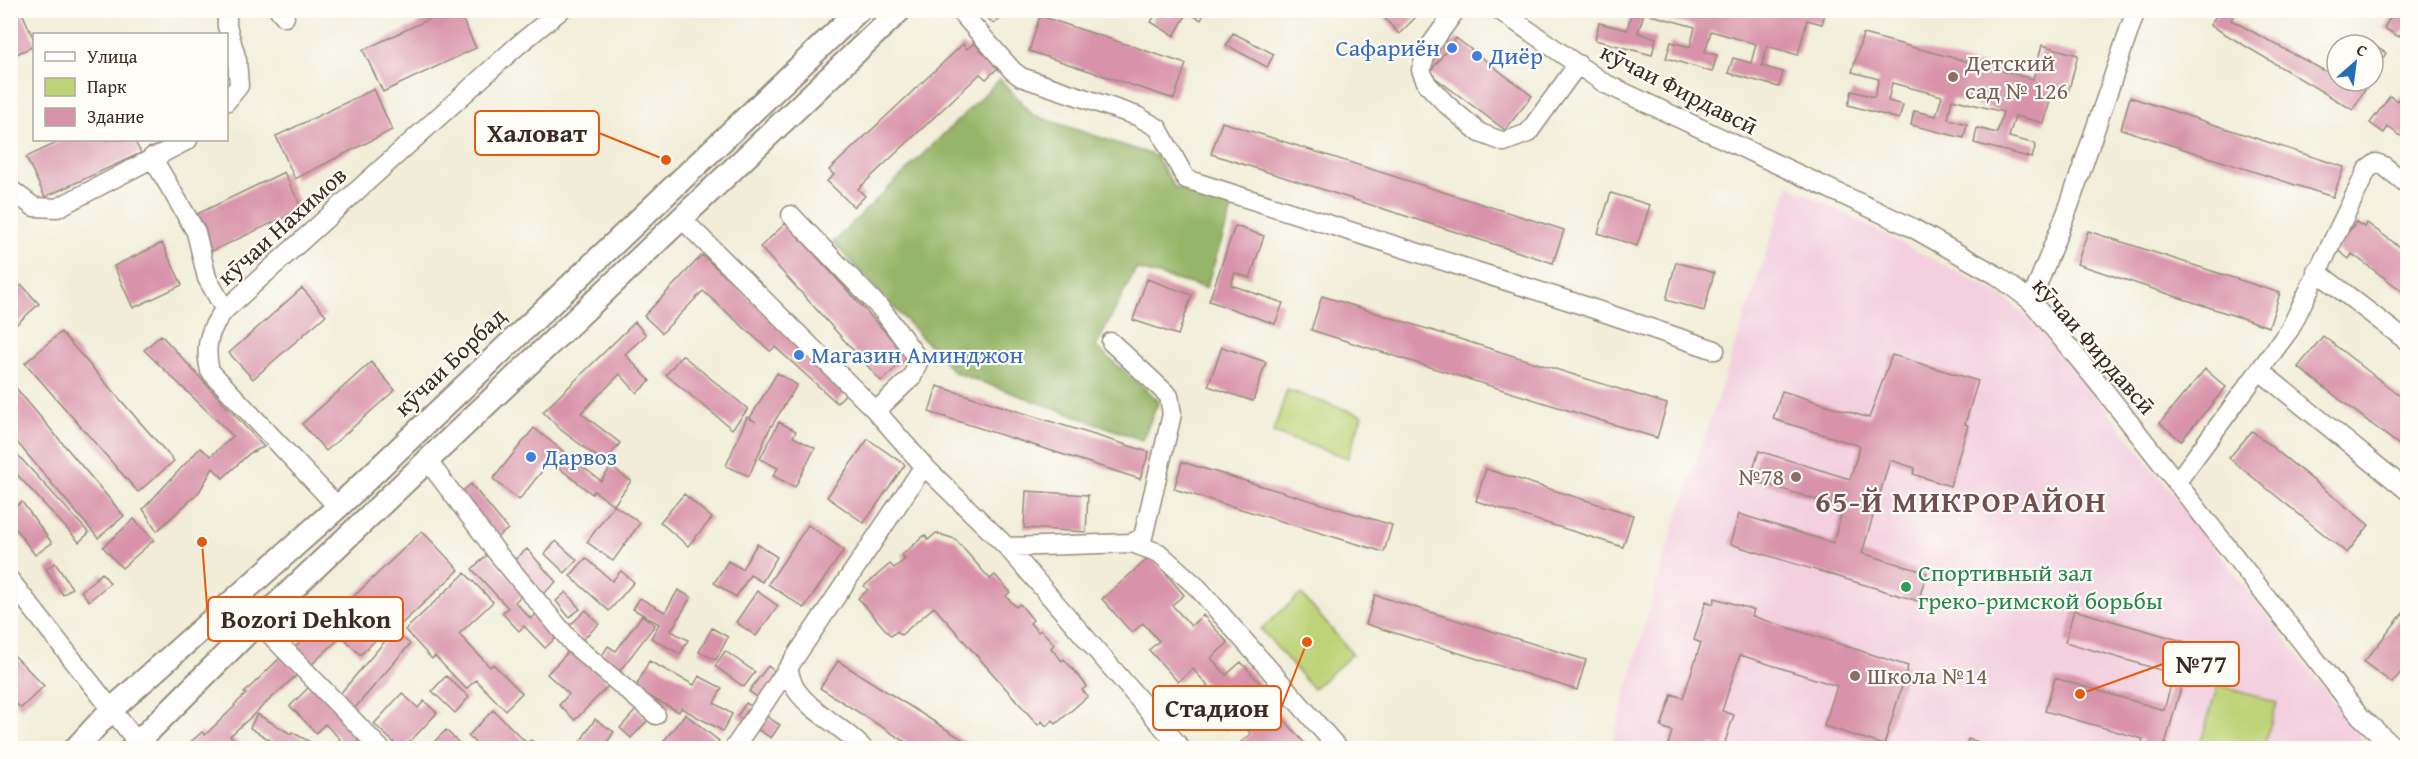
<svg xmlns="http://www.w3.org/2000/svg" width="2418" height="759" font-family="'Gentium Book Plus',serif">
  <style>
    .built { fill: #f3cfdf }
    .green { fill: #bed377; stroke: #7c7e4a; stroke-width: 1.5 }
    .forest { fill: #96b568; stroke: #687043; stroke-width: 1.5 }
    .building { fill: #d892a9 }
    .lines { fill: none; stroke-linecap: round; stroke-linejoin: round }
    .minor-casing { stroke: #968c7b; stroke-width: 21 }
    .major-casing { stroke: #968c7b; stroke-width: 26 }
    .minor { stroke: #fff; stroke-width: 18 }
    .major { stroke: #fff; stroke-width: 22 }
    .shop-dot { fill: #3f7fe0; stroke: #fdfcf7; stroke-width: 2 }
    .education-dot { fill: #8d6e63; stroke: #fdfcf7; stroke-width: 2 }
    .leisure-dot { fill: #2e9e5b; stroke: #fdfcf7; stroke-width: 2 }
    .labels { text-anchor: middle; stroke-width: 4.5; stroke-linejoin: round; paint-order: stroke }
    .shop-label { font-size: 24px; fill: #366cbe; stroke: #fdfcf7; text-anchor: start }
    .education-label { font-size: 24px; fill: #785e54; stroke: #fdfcf7; text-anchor: start }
    .street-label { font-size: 24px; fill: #3b2a1e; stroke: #fdfcf7 }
    .leisure-label { font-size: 24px; fill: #27864d; stroke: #fdfcf7; text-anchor: start }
    .district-label { font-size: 30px; font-weight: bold; letter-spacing: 1.5px; fill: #724e4f; stroke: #fdfcf7 }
    .leader { fill: none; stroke: #e8590c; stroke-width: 2 }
    .callout-dot { fill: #e8590c; stroke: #fdfcf7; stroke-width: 2 }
    .callout { fill: #fdfcf7; stroke: #e8590c; stroke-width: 2 }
    .callout-label { font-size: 26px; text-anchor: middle; font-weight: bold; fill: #3b2a1e }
  </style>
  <rect width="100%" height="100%" fill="#fdfcf7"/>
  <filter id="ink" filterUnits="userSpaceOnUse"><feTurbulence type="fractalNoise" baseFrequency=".0167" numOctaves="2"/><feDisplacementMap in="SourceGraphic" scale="12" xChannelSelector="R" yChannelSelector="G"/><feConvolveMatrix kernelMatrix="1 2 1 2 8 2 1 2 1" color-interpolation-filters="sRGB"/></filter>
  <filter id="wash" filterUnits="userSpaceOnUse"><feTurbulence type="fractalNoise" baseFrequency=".008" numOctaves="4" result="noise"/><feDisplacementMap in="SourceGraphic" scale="24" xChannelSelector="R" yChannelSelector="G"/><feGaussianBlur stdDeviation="1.35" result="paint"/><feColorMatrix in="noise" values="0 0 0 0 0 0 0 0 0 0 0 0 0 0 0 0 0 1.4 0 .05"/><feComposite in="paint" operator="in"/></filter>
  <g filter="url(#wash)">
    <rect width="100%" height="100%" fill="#f1edd8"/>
    <!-- built -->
    <path class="built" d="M1789,185L2002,295L2052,339L2365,741L2360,748H1611L1661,567Z"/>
    <!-- green -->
    <path class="green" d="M1287,390L1362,415L1348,458L1273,433Z
      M1301,594L1353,654L1313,689L1261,629Z
      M2218,685L2277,703L2263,748H2199Z"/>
    <!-- forest -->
    <path class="forest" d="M1000,79L1033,115L1156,156L1174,187L1233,206L1206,288L1136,269L1096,347L1159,401L1142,440L954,372L833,242Z"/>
    <g id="blocks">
      <!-- building -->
      <path class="building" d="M10,10H21L34,40V46L10,57Z
        M448,10H458L476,48L383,92L363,50Z
        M462,10H488L467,20Z
        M979,10H1007L994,24Z
        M1158,10H1206L1201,20L1188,12L1174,36L1151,22Z
        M1377,10H1423L1399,34Z
        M1632,10L1787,11L1826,10L1822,24L1807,20L1798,55L1767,46L1762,66L1783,72L1779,87L1728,73L1733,58L1751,63L1756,44L1711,31L1705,52L1717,55L1712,72L1666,58L1671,42L1690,47L1695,27L1644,13L1638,33L1656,38L1652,55L1595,40L1599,23L1627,30Z
        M2220,10H2238L2231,20L2334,76L2337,71V81H2370L2353,110L2210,25Z
        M2384,10H2408V23L2399,37L2384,28L2392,15Z
        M1040,16L1186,64L1174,99L1029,51Z
        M1233,33L1274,54L1267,67L1226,45Z
        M1863,34L2033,79L2042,45L2078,55L2068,93L2053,89L2044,123L2015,116L2009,137L2036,144L2032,158L1974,143L1977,128L1997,133L2003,112L1952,99L1948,119L1967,124L1964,138L1911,125L1914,111L1936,116L1942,96L1892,83L1888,101L1903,105L1899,119L1848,105L1852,91L1874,97L1879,79L1852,72Z
        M1456,38L1532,96L1505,130L1429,73Z
        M974,43L998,68L986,79L980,74L858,189L865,196L854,207L827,181L834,175L829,170L963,44L967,49Z
        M2373,45L2386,53L2373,76Z
        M374,89L392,130L295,179L276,136Z
        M2401,95L2408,100V141L2388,127L2384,133L2370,123L2390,96L2397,101Z
        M2130,97L2344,167L2333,197L2121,129Z
        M1222,122L1564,230L1553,263L1211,154Z
        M63,140H134L141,153L45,197L26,157Z
        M284,172L302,209L208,253L191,217Z
        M1611,193L1650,205L1637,246L1598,233Z
        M2356,222L2364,227L2367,223L2408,253V295L2352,254L2349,259L2336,249Z
        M786,223L908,357L881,381L760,247Z
        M1235,226L1264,236L1250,278L1235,273L1231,285L1283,303L1275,324L1209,301Z
        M2088,231L2280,293L2269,327L2077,264Z
        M162,243L182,285L133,308L114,266Z
        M702,255L850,389L837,403L775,347L770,351L703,291L662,333L644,316Z
        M1676,262L1714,273L1704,311L1666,300Z
        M1147,279L1192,295L1178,335L1133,320Z
        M22,285L39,304L10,330V295Z
        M302,288L326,315L253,379L229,353Z
        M1322,296L1667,404L1657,438L1311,330Z
        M635,322L646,335L625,354L650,381L637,393L620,374L581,413L620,443L605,463L561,430L543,412Z
        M61,332L174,461L138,492L25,363Z
        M161,335L264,447L250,453L223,478L213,468L199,492L157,531L143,509L200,448L211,456L233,436L144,350Z
        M2323,336L2408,402V452L2298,367Z
        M1222,347L1266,362L1253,401L1208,386Z
        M682,355L748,409L732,429L666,375Z
        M1892,355L1978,381L1965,424L1968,425L1950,486L1913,474L1915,468L1890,460L1862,553L1927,573L1918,601L1730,544L1739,514L1833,543L1843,508L1750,479L1759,451L1850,479L1860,446L1773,419L1782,391L1869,418Z
        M371,362L395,390L326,451L302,424Z
        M2205,369L2226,387L2181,441L2160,423Z
        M777,373L797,385L769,430L749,476L726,466L747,417L756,422L750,418Z
        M10,381L124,516L98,538L10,434Z
        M937,386L1149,452L1140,479L929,412Z
        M779,422L796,431L793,437L815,448L795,487L773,476L778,468L760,459Z
        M534,428L601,481L611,467L631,481L614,505L594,491L592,494L550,461L519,500L493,479Z
        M2252,431L2369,525L2347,553L2229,458Z
        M868,439L905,465L864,523L827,497Z
        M15,452L89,533L79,542L10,467V456Z
        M1182,462L1392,525L1384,552L1174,489Z
        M1486,469L1633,515L1623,547L1476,501Z
        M471,484L508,529L496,538L460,493Z
        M1026,491L1088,495L1086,532L1024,528Z
        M684,494L712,518L688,546L660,522Z
        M22,502L52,543L35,555L10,521V510Z
        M614,505L640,523L613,561L587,542Z
        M134,519L154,540L122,568L103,547Z
        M808,525L844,550L804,608L768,584Z
        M422,531L459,570L394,631L410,644L355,708L339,695L391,634L386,638L382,634L360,655L342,636L309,667L292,650L336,608L350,600Z
        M936,533L955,539L990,579L995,575L1010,592L1006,596L1016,607L1020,604L1033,620L1030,623L1038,632L1041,630L1054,644L1051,648L1062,661L1064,659L1087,686L1082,690L1088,696L1056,724L1053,720L1046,726L1042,721L1038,725L934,607L901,635L897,631L891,636L858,598L868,590L864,586L890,564L894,568L905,559L902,555L925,535L928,540Z
        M556,541L577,560L565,573L545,554Z
        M757,544L777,557L762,582L750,575L736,597L714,583L728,561L742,569Z
        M527,549L556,582L543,594L514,560Z
        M488,554L524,593L515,602L531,619L539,612L560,634L545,648L524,626L519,631L502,613L508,608L472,569Z
        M1151,556L1184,595L1172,605L1191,626L1203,615L1228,643L1211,658L1226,675L1241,662L1268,692L1254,705L1267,720L1277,711L1306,745L1302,748H1234L1251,734L1237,719L1225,730L1196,697L1208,686L1193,669L1178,682L1149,650L1159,641L1143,623L1132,633L1102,599Z
        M586,558L612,581L621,571L634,582L609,611L570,576Z
        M55,563L72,588L63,595L46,569Z
        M102,573L110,583L89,601L81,591Z
        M465,573L493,602L459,634L490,667L493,664L522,693L505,710L476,680L466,689L435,656L432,659L405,630Z
        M678,590L691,597L671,631L688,640L680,654L651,638L659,624L633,609L640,598L665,612Z
        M757,591L778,606L756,636L736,622Z
        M566,592L580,609L569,617L556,601Z
        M1375,595L1586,660L1577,690L1366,624Z
        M1715,598L1754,610L1752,616L1908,666L1884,745L1824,726L1837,686L1740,655L1722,711L1734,715L1723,748L1711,744L1710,748H1667L1672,731L1661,727L1672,694L1683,698L1701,643L1694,640L1706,601L1713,604Z
        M2408,607V664L2392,683L2364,662Z
        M586,610L599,624L582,640L569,626Z
        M2074,610L2193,644L2164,748H2140L2143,739L2045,711L2055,678L2164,710L2174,674L2065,642Z
        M642,615L655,625L619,672L600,659L608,646L616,651Z
        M712,628L728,637L716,660L699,652Z
        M572,648L610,684L575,720L559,705L569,694L547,674Z
        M10,651L44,686L21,708L10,698Z
        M725,651L755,672L744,687L715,666Z
        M282,656L299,673L230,736L245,748H222L219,746L216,748H184L202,732L205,735L235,706L234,705L246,694L244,693Z
        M649,661L694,685L699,676L722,688L714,703L732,714L723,731L681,708L679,712L635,689Z
        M838,661L976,748H915L820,688Z
        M768,666L790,683L771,708L749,691Z
        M446,676L469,697L455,713L432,691Z
        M312,684L362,736L352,748H333L340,739L325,724L316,733L290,706Z
        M402,693L418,708L424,701L437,713L404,748H400L374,724Z
        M746,703L780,725L771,738L737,716Z
        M493,710L527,743L531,740L540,748H481L468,736Z
        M636,710L648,720L631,738L620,728Z
        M257,714L291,734L292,732L321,748H283L250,728Z
        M685,714L719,741L714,748H672L663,742Z
        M595,719L614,732L603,748H576Z
        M446,730L464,748H443L435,741Z
        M1968,739L1998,748H1966Z"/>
    </g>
  </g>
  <g filter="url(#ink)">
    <use href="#blocks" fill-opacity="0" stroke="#968c7b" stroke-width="1.5"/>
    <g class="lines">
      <defs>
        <path id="minor" d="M279,10L285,17
          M959,10L1013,71L1021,77L1137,116L1158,128L1186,179L1579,304L1715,350
          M1456,10L1427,50L1421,70L1427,84L1446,104L1480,133L1504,142L1528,133L1578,64
          M1499,10L1604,83L1911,227L1998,276L2031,301L2104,390L2360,716L2395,748
          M226,102L239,86L237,60L227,26V10
          M152,157L196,232L207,278L225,310
          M10,189L34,207L57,208L188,140
          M791,215L883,311L919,360L912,377L876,411
          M681,218L876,411L924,466L1007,547L1181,748
          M2316,271L2408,342
          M2031,301L2069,206L2136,10
          M2260,371L2408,491
          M427,460L498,554L573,644L656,715
          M2176,483L2290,329L2367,170L2376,163L2384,166L2408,185
          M338,507L210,371C204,348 208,329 225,310L517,46L561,10
          M1132,543L1159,553L1198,588L1338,748
          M1007,547L1132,543L1143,537L1172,414L1169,396L1111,342
          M10,580L138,743
          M258,622L380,748
          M788,668C790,675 792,685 797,691C812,712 843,727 863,748
          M734,748L924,466"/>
        <path id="major" d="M76,748L111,710L338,507L859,10
          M132,748L258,622L900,10"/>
      </defs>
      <!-- minor casing -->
      <use href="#minor" class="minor-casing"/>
      <!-- major casing -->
      <use href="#major" class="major-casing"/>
      <!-- minor -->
      <use href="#minor" class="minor"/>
      <!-- major -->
      <use href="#major" class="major"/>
    </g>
  </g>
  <!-- markers -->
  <g class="shop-dot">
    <circle cx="1452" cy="48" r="6"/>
    <circle cx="1477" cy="56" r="6"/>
    <circle cx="799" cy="355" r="6"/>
    <circle cx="531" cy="457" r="6"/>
  </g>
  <g class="education-dot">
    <circle cx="1953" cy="77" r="6"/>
    <circle cx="1796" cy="477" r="6"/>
    <circle cx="1855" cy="676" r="6"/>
  </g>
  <circle class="leisure-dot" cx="1906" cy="587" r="6"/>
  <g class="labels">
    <!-- shop labels -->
    <g class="shop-label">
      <text x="1440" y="56" text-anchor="end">Сафариëн</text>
      <text x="1489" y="64">Диëр</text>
      <text x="811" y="363">Магазин Аминджон</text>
      <text x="543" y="465">Дарвоз</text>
    </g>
    <!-- education labels -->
    <g class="education-label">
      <text x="1965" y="71">Детский<tspan x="1965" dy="28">сад № 126</tspan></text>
      <text x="1784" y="485" text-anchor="end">№78</text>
      <text x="1867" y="684">Школа №14</text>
    </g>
    <!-- street labels -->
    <g class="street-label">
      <text transform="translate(1679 89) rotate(27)" y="8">кӯчаи Фирдавсӣ</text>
      <text transform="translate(282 226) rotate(-42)" y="8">кӯчаи Нахимов</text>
      <text transform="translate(2094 346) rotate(49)" y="8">кӯчаи Фирдавсӣ</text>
      <text transform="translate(450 362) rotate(-44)" y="8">кӯчаи Борбад</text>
    </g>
    <!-- leisure labels -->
    <g class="leisure-label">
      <text x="1918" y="581">Спортивный зал<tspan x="1918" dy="28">греко-римской борьбы</tspan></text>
    </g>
    <!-- district labels -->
    <g class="district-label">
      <text x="1961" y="512">65-Й МИКРОРАЙОН</text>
    </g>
  </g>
  <!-- callouts -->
  <path class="leader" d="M666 160L599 133M202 542L208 619M2080 694L2163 664M1307 642L1281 708"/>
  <g class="callout-dot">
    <circle cx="666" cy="160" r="6"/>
    <circle cx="202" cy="542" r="6"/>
    <circle cx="2080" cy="694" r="6"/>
    <circle cx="1307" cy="642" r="6"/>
  </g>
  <g class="callout">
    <rect x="475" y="111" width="124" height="44" rx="6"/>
    <rect x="208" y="597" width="195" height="44" rx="6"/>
    <rect x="2163" y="642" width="76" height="44" rx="6"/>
    <rect x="1153" y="686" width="128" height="44" rx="6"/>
  </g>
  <g class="callout-label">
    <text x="537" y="142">Халоват</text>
    <text x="306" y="628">Bozori Dehkon</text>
    <text x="2201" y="673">№77</text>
    <text x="1217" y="717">Стадион</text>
  </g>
  <!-- margin -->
  <rect width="2418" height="759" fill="none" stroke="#fdfcf7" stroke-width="36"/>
  <!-- legend -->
  <rect x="33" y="33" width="195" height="108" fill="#fdfcf7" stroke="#afa8a0" stroke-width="1.5"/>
  <rect x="45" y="52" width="30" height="9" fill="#ffffff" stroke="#afa8a0" stroke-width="1.5"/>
  <text x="87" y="63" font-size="18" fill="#3b2a1e">Улица</text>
  <rect x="45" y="78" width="30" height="18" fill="#bed377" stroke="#afa8a0" stroke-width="1.5"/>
  <text x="87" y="93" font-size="18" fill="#3b2a1e">Парк</text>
  <rect x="45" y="108" width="30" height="18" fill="#d892a9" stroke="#afa8a0" stroke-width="1.5"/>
  <text x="87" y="123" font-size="18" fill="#3b2a1e">Здание</text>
  <!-- north arrow -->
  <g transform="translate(2355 63) rotate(28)"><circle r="28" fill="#fdfcf7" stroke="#afa8a0" stroke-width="1.5"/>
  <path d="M0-4.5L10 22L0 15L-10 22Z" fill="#1f6fb2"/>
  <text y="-9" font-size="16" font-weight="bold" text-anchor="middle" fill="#3b2a1e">С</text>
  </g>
</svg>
